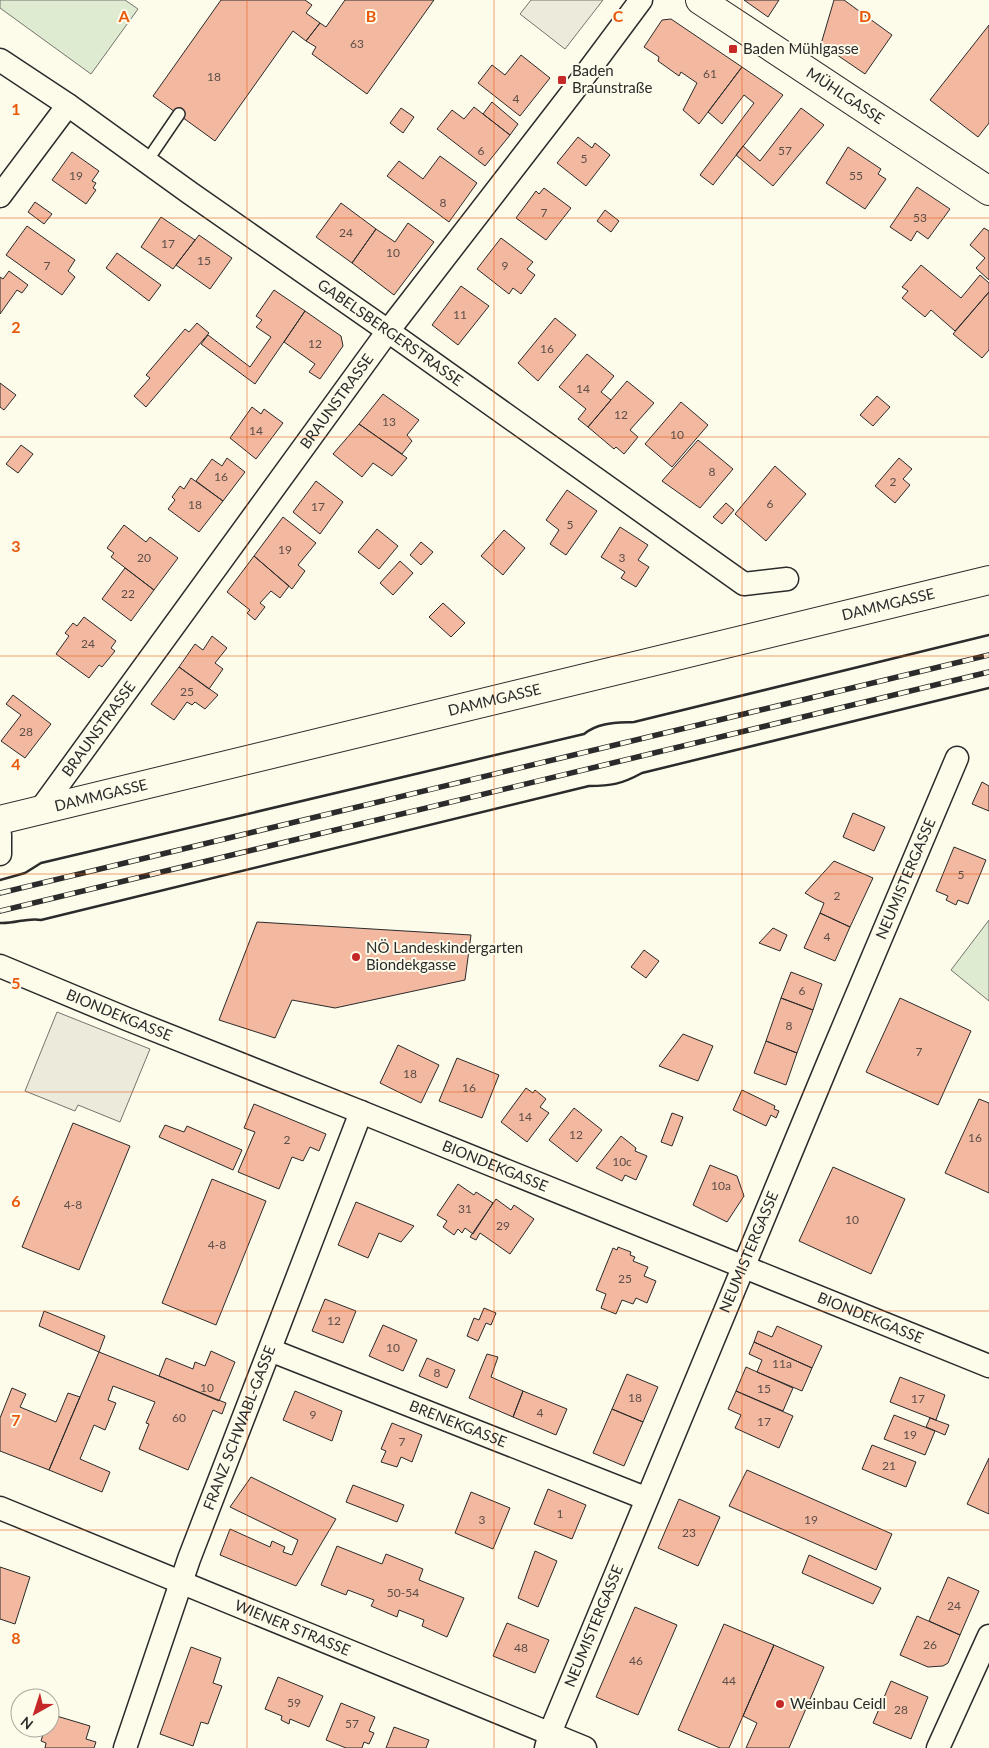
<svg xmlns="http://www.w3.org/2000/svg" width="989" height="1748" font-family="Lato,sans-serif">
  <style>
    .green { fill: #deebd1; stroke: #74746e }
    .parking { fill: #eceadb; stroke: #74746e }
    .building { fill: #f2b8a0; stroke: #2b2b2b }
    .lines { fill: none; stroke-linecap: round; stroke-linejoin: round }
    .lane-casing { stroke: #2b2b2b; stroke-width: 14 }
    .street-casing { stroke: #2b2b2b; stroke-width: 25 }
    .secondary-casing { stroke: #2b2b2b; stroke-width: 30 }
    .primary-casing { stroke: #2b2b2b; stroke-width: 30 }
    .lane { stroke: #fdfbea; stroke-width: 11 }
    .street { stroke: #fdfbea; stroke-width: 22 }
    .secondary { stroke: #fdfbea; stroke-width: 28 }
    .primary { stroke: #fdfbea; stroke-width: 28 }
    .rail-casing { stroke: #2b2b2b; stroke-width: 5.5 }
    .rail { stroke: #fdfbea; stroke-width: 4; stroke-dasharray: 11; stroke-linecap: butt }
    .wall { stroke: #2b2b2b; stroke-width: 2.5 }
    .grid { fill: none; stroke: #e8590c; stroke-width: 1; stroke-opacity: 0.55 }
    .poi-dot { fill: #c62828; stroke: #fdfbea; stroke-width: 2 }
    .labels { text-anchor: middle; stroke-width: 4; stroke-linejoin: round; paint-order: stroke }
    .number-label { font-size: 12px; fill: #5d4e48 }
    .poi-label { font-size: 15px; fill: #2b2b2b; stroke: #fdfbea; text-anchor: start }
    .street-label { font-size: 15px; fill: #2b2b2b; stroke: #fdfbea }
    .grid-label { font-size: 16px; text-anchor: middle; font-weight: bold; fill: #e8590c; stroke: #fdfbea; stroke-width: 4; stroke-linejoin: round; paint-order: stroke }
  </style>
  <rect width="100%" height="100%" fill="#fdfbea"/>
  <!-- green -->
  <path class="green" d="M0,0H125L138,9L91,74L0,8Z
    M989,920V1001L951,970Z"/>
  <!-- parking -->
  <path class="parking" d="M531,0H603L565,49L520,14Z
    M57,1012L150,1049L120,1122L78,1105L75,1111L25,1091Z"/>
  <!-- building -->
  <path class="building" d="M221,0H305L312,5L306,13L320,23L306,41L293,31L215,141L153,96Z
    M345,0H434L367,94L312,54L316,47L306,41L320,23L326,27Z
    M744,0H779L768,17Z
    M834,0H844L892,35L865,74L821,44Z
    M671,19L742,67L699,124L683,110L697,83L681,72L679,76L658,61L659,57L644,47L662,20Z
    M989,25V123L978,137L930,100Z
    M521,55L550,78L520,116L478,83L492,65L505,75Z
    M742,67L783,95L713,185L700,175L754,103L744,95L722,124L708,112Z
    M492,102L518,124L510,135L483,114Z
    M474,107L510,135L485,166L437,129L452,110L464,119Z
    M401,108L414,117L403,133L390,123Z
    M801,108L824,125L773,186L736,155L743,146L760,161Z
    M578,137L592,148L595,143L610,155L586,186L557,163Z
    M848,147L881,169L878,174L886,179L865,209L826,183Z
    M72,152L99,171L92,181L96,183L93,188L96,190L86,204L52,180Z
    M440,156L477,183L449,222L387,176L399,161L423,179Z
    M917,187L950,209L928,239L917,231L911,241L890,227Z
    M544,188L571,208L546,240L516,218L536,191L539,194Z
    M35,202L52,214L44,224L28,212Z
    M341,203L376,229L352,263L316,237Z
    M605,210L619,221L611,232L597,221Z
    M161,217L195,240L173,269L141,247Z
    M408,223L434,242L394,295L352,263L376,229L395,242Z
    M27,226L75,260L68,271L75,277L62,295L6,255Z
    M984,228L989,231V280L976,268L985,258L970,245Z
    M199,235L232,258L210,289L176,265Z
    M501,238L533,262L527,269L535,275L521,294L513,288L509,294L477,269Z
    M117,253L161,285L149,301L106,268Z
    M921,265L961,298L980,275L989,283V292L955,331L931,310L925,317L902,298L908,291L902,287Z
    M9,271L28,285L22,293L17,290L0,314V277L3,279Z
    M461,286L489,306L458,345L432,325Z
    M274,290L305,311L255,384L201,344L208,335L250,367L271,337L256,327L262,320L256,316Z
    M989,292V350L982,358L953,334Z
    M305,311L341,336L343,346L320,379L309,372L315,364L284,342Z
    M555,318L576,335L538,381L518,363Z
    M197,323L209,333L146,407L134,396L150,378L146,375L185,329L189,332Z
    M587,354L614,376L601,392L611,400L588,427L578,419L586,409L559,387Z
    M627,381L654,403L630,430L638,437L624,454L616,447L614,449L588,427Z
    M0,383L16,395L4,410L0,407Z
    M383,394L419,420L407,435L412,441L402,454L359,424Z
    M877,396L890,407L873,426L860,415Z
    M681,402L708,425L672,467L645,444Z
    M252,407L261,414L264,409L283,423L256,459L230,438Z
    M359,424L407,458L392,476L373,463L362,477L333,454Z
    M698,440L733,469L700,508L662,481Z
    M21,445L33,454L18,473L6,464Z
    M227,458L245,472L223,501L196,481L212,459L222,466Z
    M899,458L912,469L903,479L910,485L895,503L875,486Z
    M775,466L806,494L766,541L735,514Z
    M191,478L223,501L199,532L168,509L175,500L172,497L180,486L184,489Z
    M316,481L343,502L320,534L293,512Z
    M567,490L597,511L566,555L550,544L559,530L546,520Z
    M726,503L734,510L722,524L713,517Z
    M283,517L316,543L298,565L305,571L292,589L254,556Z
    M124,525L146,542L150,537L178,558L154,590L111,557L114,553L107,548Z
    M620,527L648,545L638,560L649,567L636,587L621,578L625,572L601,557Z
    M377,529L398,546L379,569L358,552Z
    M504,530L525,548L503,575L481,556Z
    M421,542L433,552L421,565L410,555Z
    M254,556L289,586L280,598L271,591L260,603L265,607L255,620L247,613L250,610L227,592Z
    M400,561L413,573L393,595L380,583Z
    M125,568L154,590L131,621L102,599Z
    M443,603L465,623L451,637L429,617Z
    M84,617L116,641L111,648L115,651L102,667L99,665L89,678L56,654L69,636L65,633L73,623L77,626Z
    M212,636L227,648L215,663L223,669L209,689L179,667L195,644L203,650Z
    M179,667L218,695L205,709L195,702L192,705L187,702L174,720L151,704Z
    M13,695L51,724L25,758L1,741L21,715L6,704Z
    M982,782L989,786V811L972,804Z
    M853,813L885,827L874,851L843,837Z
    M954,847L986,860L968,904L958,900L956,905L946,900L948,896L936,891Z
    M834,861L873,878L850,927L820,913L824,903L815,899L805,893Z
    M820,913L850,927L835,961L804,948Z
    M257,922L471,935L465,980L335,1008L292,1000L275,1038L219,1020Z
    M773,928L787,935L780,951L759,943Z
    M644,950L659,961L646,978L631,967Z
    M791,972L822,984L813,1010L781,998Z
    M781,998L813,1010L797,1053L766,1041Z
    M900,998L971,1031L938,1105L866,1072Z
    M683,1034L713,1046L698,1081L659,1066Z
    M766,1041L797,1053L786,1085L754,1073Z
    M398,1045L439,1065L421,1103L380,1083Z
    M457,1058L499,1075L482,1118L439,1101Z
    M526,1088L533,1093L535,1090L546,1099L540,1107L549,1113L527,1142L501,1122Z
    M742,1090L775,1106L774,1109L779,1111L776,1118L771,1115L766,1126L733,1110Z
    M979,1099L989,1103V1193L945,1173Z
    M254,1104L326,1134L319,1151L310,1147L303,1161L292,1157L279,1189L238,1172L255,1132L244,1128Z
    M574,1108L602,1130L577,1162L549,1140Z
    M672,1113L683,1117L672,1146L661,1142Z
    M73,1123L130,1146L79,1270L22,1247Z
    M165,1125L184,1132L187,1126L242,1150L233,1170L159,1137Z
    M621,1136L636,1148L635,1151L647,1156L636,1180L625,1175L622,1181L596,1168Z
    M710,1165L737,1176L744,1196L727,1222L693,1205Z
    M833,1167L905,1199L871,1274L799,1241Z
    M212,1179L266,1201L216,1325L162,1303Z
    M458,1184L474,1195L476,1192L493,1203L473,1234L465,1228L462,1233L458,1229L454,1235L443,1227L447,1221L437,1215Z
    M496,1199L511,1210L514,1205L534,1219L510,1254L480,1233L476,1240L470,1237Z
    M356,1202L414,1226L401,1242L379,1233L368,1258L338,1245Z
    M618,1247L631,1252L630,1255L635,1257L633,1261L648,1267L644,1276L656,1281L647,1303L636,1298L633,1304L622,1300L616,1314L601,1308L606,1294L596,1290L613,1248L617,1250Z
    M325,1299L356,1311L343,1343L312,1331Z
    M484,1308L496,1313L491,1325L486,1323L478,1341L467,1336L474,1318L479,1320Z
    M44,1311L105,1336L99,1352L39,1326Z
    M383,1325L417,1340L403,1371L369,1356Z
    M777,1326L822,1346L812,1368L754,1342L758,1331L772,1337Z
    M754,1342L812,1368L802,1391L757,1372L762,1360L749,1354Z
    M211,1351L235,1362L219,1401L159,1376L166,1358L193,1369L195,1362L205,1366Z
    M99,1352L226,1403L222,1414L213,1410L188,1470L139,1449L149,1424L146,1423L155,1402L113,1386L108,1400L116,1403L105,1430L94,1425L80,1459L110,1472L102,1492L49,1470Z
    M487,1354L498,1357L491,1377L523,1391L513,1417L469,1398Z
    M427,1358L455,1370L447,1388L419,1376Z
    M746,1367L793,1388L783,1411L736,1391Z
    M627,1374L658,1387L643,1422L612,1409Z
    M900,1377L945,1395L936,1420L890,1402Z
    M12,1388L26,1394L20,1407L56,1422L68,1393L80,1397L49,1470L0,1451V1418Z
    M295,1391L342,1411L332,1441L283,1420Z
    M523,1391L567,1409L556,1435L513,1417Z
    M736,1391L793,1416L779,1448L735,1428L741,1415L728,1409Z
    M612,1409L643,1422L624,1466L593,1453Z
    M894,1415L935,1431L925,1455L884,1439Z
    M930,1418L949,1425L945,1435L926,1427Z
    M392,1423L422,1435L412,1462L401,1457L397,1467L381,1462L386,1451L381,1449Z
    M872,1445L916,1462L906,1487L862,1469Z
    M989,1458V1514L967,1504Z
    M747,1470L892,1534L876,1570L729,1506Z
    M251,1477L336,1519L296,1586L220,1555L230,1529L270,1547L272,1541L285,1547L283,1552L292,1555L298,1540L230,1507Z
    M353,1485L404,1505L397,1522L346,1502Z
    M548,1489L586,1505L572,1539L534,1524Z
    M471,1492L510,1508L493,1549L455,1533Z
    M679,1499L720,1517L698,1566L658,1548Z
    M337,1546L382,1564L386,1554L423,1569L419,1580L464,1598L447,1637L422,1626L424,1620L399,1610L397,1617L371,1606L374,1600L348,1590L346,1595L321,1585Z
    M535,1551L557,1561L538,1607L518,1598Z
    M809,1555L881,1588L873,1604L802,1573Z
    M0,1567L30,1577L15,1624L0,1619Z
    M948,1577L979,1591L960,1635L929,1621Z
    M635,1607L677,1625L638,1715L596,1697Z
    M917,1616L960,1635L948,1663L943,1666L928,1667L900,1655Z
    M507,1623L549,1640L535,1673L493,1656Z
    M724,1624L774,1645L729,1748H720L678,1730Z
    M774,1645L824,1667L789,1748H746L757,1723L743,1716Z
    M191,1647L221,1658L213,1683L222,1686L208,1724L201,1722L193,1746L160,1734Z
    M278,1677L323,1696L309,1727L290,1719L289,1724L281,1720L282,1716L265,1709Z
    M891,1681L928,1697L911,1739L873,1723Z
    M341,1703L375,1717L369,1731L374,1733L369,1744L364,1742L362,1748H346L326,1740Z
    M50,1714L90,1726L86,1739L96,1742L94,1748H45L46,1743L41,1741L45,1728H50Z
    M394,1727L429,1740L426,1748H386Z"/>
  <g class="lines">
    <defs>
      <path id="lane" d="M147,161L179,114"/>
      <g id="street">
        <path id="s1" d="M0,60L68,105L190,193L388,331L744,584L787,579"/>
        <path d="M0,196L68,105"/>
        <path id="s2" d="M40,810L388,331L574,90L641,0"/>
        <path d="M0,835V854"/>
        <path id="s3" d="M0,966L127,1019L361,1112L989,1366"/>
        <path id="s4" d="M270,1350L645,1498"/>
        <path id="s5" d="M0,1508L585,1748"/>
        <path id="s6" d="M125,1748L189,1559L361,1112"/>
        <path id="s7" d="M546,1748L550,1733C684,1407 819,1082 957,758"/>
        <path d="M938,1748L989,1636"/>
      </g>
      <g id="secondary">
        <path id="s8" d="M700,0L989,191"/>
      </g>
      <g id="primary">
        <path id="s9" d="M0,820L989,580"/>
      </g>
    </defs>
    <!-- lane casing -->
    <use href="#lane" class="lane-casing"/>
    <!-- street casing -->
    <use href="#street" class="street-casing"/>
    <!-- secondary casing -->
    <use href="#secondary" class="secondary-casing"/>
    <!-- primary casing -->
    <use href="#primary" class="primary-casing"/>
    <!-- lane -->
    <use href="#lane" class="lane"/>
    <!-- street -->
    <use href="#street" class="street"/>
    <!-- secondary -->
    <use href="#secondary" class="secondary"/>
    <!-- primary -->
    <use href="#primary" class="primary"/>
    <defs>
      <path id="rail" d="M0,893L989,655
        M0,911L989,672"/>
    </defs>
    <!-- rail casing -->
    <use href="#rail" class="rail-casing"/>
    <!-- rail -->
    <use href="#rail" class="rail"/>
    <!-- wall -->
    <path class="wall" d="M0,880L25,873L41,863L584,734C599,722 616,723 634,722L989,635
      M0,923C15,924 28,917 41,920L589,786C611,786 622,784 642,773L989,688"/>
  </g>
  <!-- grid -->
  <path class="grid" d="M247,0V1748M494,0V1748M742,0V1748M0,218H989M0,437H989M0,656H989M0,874H989M0,1092H989M0,1311H989M0,1530H989"/>
  <!-- markers -->
  <g class="poi-dot">
    <rect x="728" y="44" width="10" height="10" rx="2.5"/>
    <rect x="557" y="75" width="10" height="10" rx="2.5"/>
    <circle cx="356" cy="957" r="5"/>
    <circle cx="780" cy="1704" r="5"/>
  </g>
  <g class="labels">
    <!-- number labels -->
    <g class="number-label">
      <text x="357" y="48">63</text>
      <text x="710" y="78">61</text>
      <text x="214" y="81">18</text>
      <text x="516" y="103">4</text>
      <text x="481" y="155">6</text>
      <text x="785" y="155">57</text>
      <text x="584" y="163">5</text>
      <text x="76" y="180">19</text>
      <text x="856" y="180">55</text>
      <text x="443" y="207">8</text>
      <text x="544" y="217">7</text>
      <text x="920" y="222">53</text>
      <text x="346" y="237">24</text>
      <text x="168" y="248">17</text>
      <text x="393" y="257">10</text>
      <text x="204" y="265">15</text>
      <text x="47" y="270">7</text>
      <text x="505" y="270">9</text>
      <text x="460" y="319">11</text>
      <text x="315" y="348">12</text>
      <text x="547" y="353">16</text>
      <text x="583" y="393">14</text>
      <text x="621" y="419">12</text>
      <text x="389" y="426">13</text>
      <text x="256" y="435">14</text>
      <text x="677" y="439">10</text>
      <text x="712" y="476">8</text>
      <text x="221" y="481">16</text>
      <text x="893" y="486">2</text>
      <text x="770" y="508">6</text>
      <text x="195" y="509">18</text>
      <text x="318" y="511">17</text>
      <text x="570" y="529">5</text>
      <text x="285" y="554">19</text>
      <text x="144" y="562">20</text>
      <text x="622" y="562">3</text>
      <text x="128" y="598">22</text>
      <text x="88" y="648">24</text>
      <text x="187" y="696">25</text>
      <text x="26" y="736">28</text>
      <text x="961" y="879">5</text>
      <text x="837" y="900">2</text>
      <text x="827" y="941">4</text>
      <text x="802" y="995">6</text>
      <text x="789" y="1030">8</text>
      <text x="919" y="1056">7</text>
      <text x="410" y="1078">18</text>
      <text x="469" y="1092">16</text>
      <text x="525" y="1121">14</text>
      <text x="576" y="1139">12</text>
      <text x="975" y="1142">16</text>
      <text x="287" y="1144">2</text>
      <text x="622" y="1166">10c</text>
      <text x="721" y="1190">10a</text>
      <text x="73" y="1209">4-8</text>
      <text x="465" y="1213">31</text>
      <text x="852" y="1224">10</text>
      <text x="503" y="1230">29</text>
      <text x="217" y="1249">4-8</text>
      <text x="625" y="1283">25</text>
      <text x="334" y="1325">12</text>
      <text x="393" y="1352">10</text>
      <text x="782" y="1368">11a</text>
      <text x="437" y="1377">8</text>
      <text x="207" y="1392">10</text>
      <text x="764" y="1393">15</text>
      <text x="635" y="1402">18</text>
      <text x="918" y="1403">17</text>
      <text x="540" y="1417">4</text>
      <text x="313" y="1419">9</text>
      <text x="179" y="1422">60</text>
      <text x="764" y="1426">17</text>
      <text x="910" y="1439">19</text>
      <text x="402" y="1446">7</text>
      <text x="889" y="1470">21</text>
      <text x="560" y="1518">1</text>
      <text x="482" y="1524">3</text>
      <text x="811" y="1524">19</text>
      <text x="689" y="1537">23</text>
      <text x="403" y="1597">50-54</text>
      <text x="954" y="1610">24</text>
      <text x="930" y="1649">26</text>
      <text x="521" y="1652">48</text>
      <text x="636" y="1665">46</text>
      <text x="729" y="1685">44</text>
      <text x="294" y="1707">59</text>
      <text x="901" y="1714">28</text>
      <text x="352" y="1728">57</text>
    </g>
    <!-- poi labels -->
    <g class="poi-label">
      <text x="743" y="54">Baden Mühlgasse</text>
      <text x="572" y="76">Baden<tspan x="572" dy="17">Braunstraße</tspan></text>
      <text x="366" y="953">NÖ Landeskindergarten<tspan x="366" dy="17">Biondekgasse</tspan></text>
      <text x="790" y="1709">Weinbau Ceidl</text>
    </g>
    <!-- street labels -->
    <g class="street-label">
      <text dy="5" stroke="none"><textPath href="#s8" startOffset="174">MÜHLGASSE</textPath></text>
      <text dy="5" stroke="none"><textPath href="#s1" startOffset="476">GABELSBERGERSTRASSE</textPath></text>
      <text dy="5" stroke="none"><textPath href="#s2" startOffset="505">BRAUNSTRASSE</textPath></text>
      <text dy="5" stroke="none"><textPath href="#s9" startOffset="914">DAMMGASSE</textPath></text>
      <text dy="5" stroke="none"><textPath href="#s9" startOffset="509">DAMMGASSE</textPath></text>
      <text dy="5" stroke="none"><textPath href="#s2" startOffset="100">BRAUNSTRASSE</textPath></text>
      <text dy="5" stroke="none"><textPath href="#s9" startOffset="104">DAMMGASSE</textPath></text>
      <text dy="5" stroke="none"><textPath href="#s7" startOffset="941">NEUMISTERGASSE</textPath></text>
      <text dy="5" stroke="none"><textPath href="#s3" startOffset="129">BIONDEKGASSE</textPath></text>
      <text dy="5" stroke="none"><textPath href="#s3" startOffset="534">BIONDEKGASSE</textPath></text>
      <text dy="5" stroke="none"><textPath href="#s7" startOffset="536">NEUMISTERGASSE</textPath></text>
      <text dy="5" stroke="none"><textPath href="#s3" startOffset="939">BIONDEKGASSE</textPath></text>
      <text dy="5" stroke="none"><textPath href="#s4" startOffset="202">BRENEKGASSE</textPath></text>
      <text dy="5" stroke="none"><textPath href="#s6" startOffset="340">FRANZ SCHWABL-GASSE</textPath></text>
      <text dy="5" stroke="none"><textPath href="#s7" startOffset="131">NEUMISTERGASSE</textPath></text>
      <text dy="5" stroke="none"><textPath href="#s5" startOffset="316">WIENER STRASSE</textPath></text>
    </g>
  </g>
  <g class="grid-label">
    <text x="124" y="22">A</text>
    <text x="371" y="22">B</text>
    <text x="618" y="22">C</text>
    <text x="865" y="22">D</text>
    <text x="16" y="115">1</text>
    <text x="16" y="333">2</text>
    <text x="16" y="552">3</text>
    <text x="16" y="770">4</text>
    <text x="16" y="989">5</text>
    <text x="16" y="1207">6</text>
    <text x="16" y="1426">7</text>
    <text x="16" y="1644">8</text>
  </g>
  <!-- north arrow -->
  <g transform="translate(35 1713) rotate(219)"><circle r="24" fill="#fdfbea" stroke="#a9a89e"/>
  <path d="M0-4L9 19L0 12L-9 19Z" fill="#c62828"/>
  <text y="-8" font-size="14" font-weight="bold" text-anchor="middle" fill="#2b2b2b">N</text>
  </g>
</svg>
